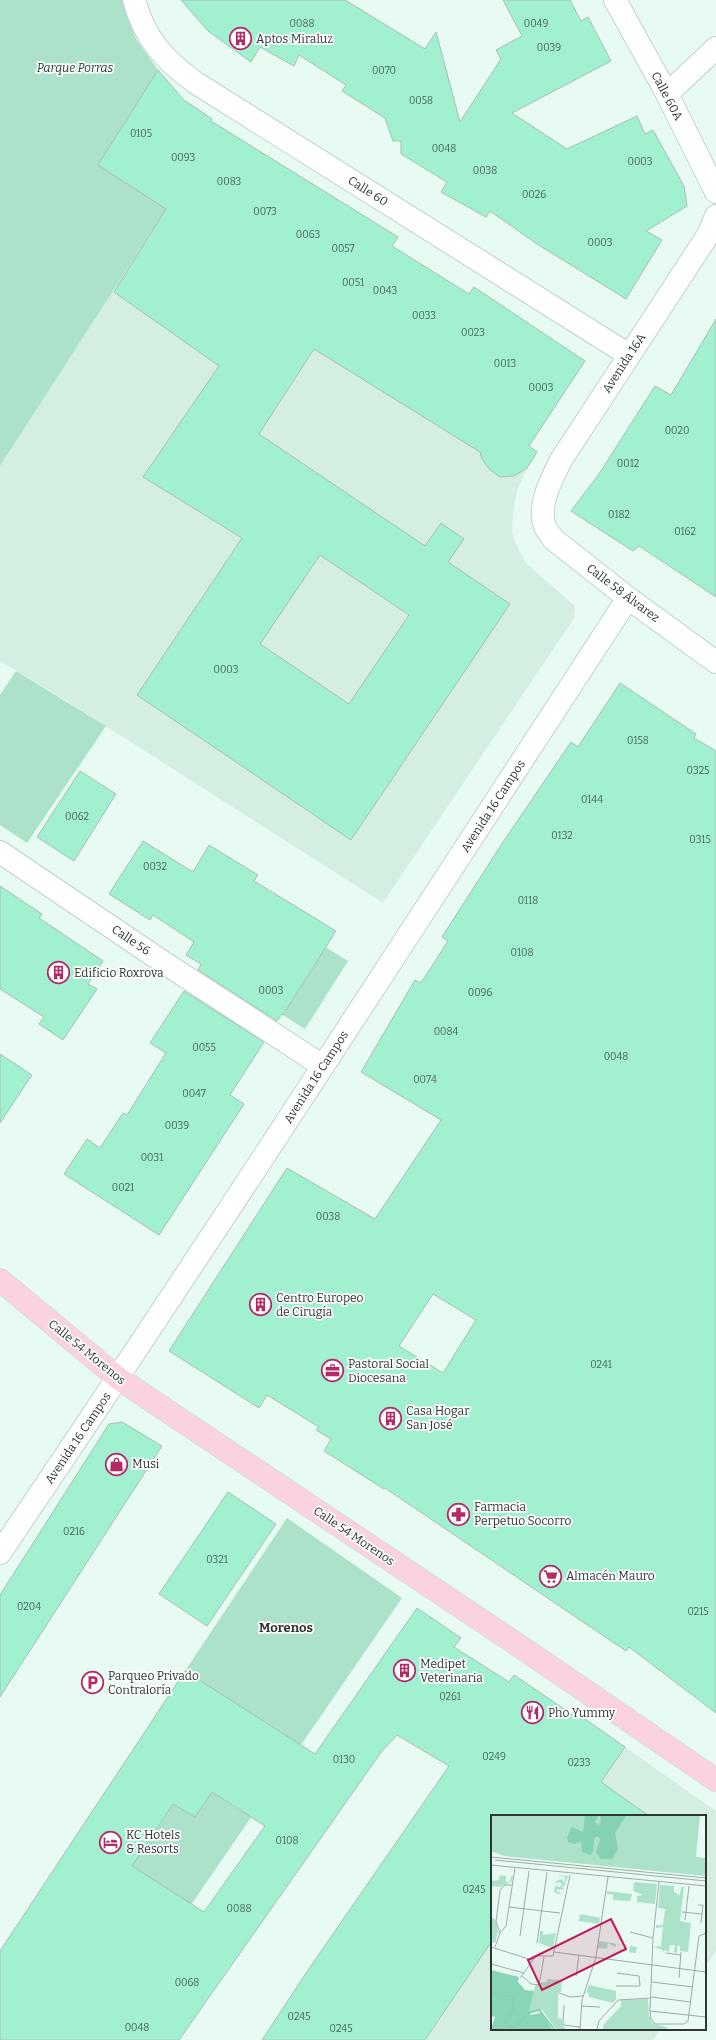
<svg xmlns="http://www.w3.org/2000/svg" width="716" height="2040" font-family="Bitter,serif">
  <style>
    .built { fill: #d4efe2 }
    .green { fill: #ace1ca }
    .building { fill: #a1f1d0; stroke: #abbeb5; fill-rule: evenodd }
    .lines { fill: none; stroke-linecap: round; stroke-linejoin: round }
    .minor-casing { stroke: #bfd3ca; stroke-width: 24 }
    .major-casing { stroke: #d9dbda; stroke-width: 24 }
    .minor { stroke: #fff; stroke-width: 22 }
    .major { stroke: #fbd3df; stroke-width: 22 }
    .labels { text-anchor: middle; stroke-width: 3.5; stroke-linejoin: round; paint-order: stroke }
    .number-label { font-size: 10px; fill: #4b645a }
    .poi-label { font-size: 12px; fill: #2e3532; stroke: #fff; text-anchor: start }
    .park-label { font-size: 12px; font-style: italic; fill: #163a2d; stroke: #fff }
    .street-label { font-size: 12px; fill: #2e3532; stroke: #fff }
    .neighbourhood-label { font-size: 13px; font-weight: bold; fill: #2e3532; stroke: #fff }
    .inset-river { fill: none; stroke: #84d2b3; stroke-width: 2 }
    .inset-road { fill: none; stroke: #9daca5; stroke-width: 1 }
    .view { fill: #c2185b; fill-opacity: 0.15; stroke: #c2185b; stroke-width: 2 }
    .inset-edge { fill: none; stroke: #2e3532; stroke-width: 2 }
  </style>
  <rect width="100%" height="100%" fill="#e7fbf2"/>
  <!-- built -->
  <path class="built" d="M166,209L537,452L527,468L517,491L513,513L512,533L519,551L527,564L575,606L574,618L383,903L65,700L0,661V466Z
    M625,1747L716,1811V1951L705,1967V1816H578Z
    M492,1941V2029H661L653,2040H425Z"/>
  <!-- green -->
  <path class="green" d="M0,0H122L136,39L158,70L98,165L166,209L0,466Z
    M16,671L106,726L27,843L0,825V695Z
    M228,887L348,961L305,1029L283,1015L315,965L249,923Z
    M287,1518L402,1598L98,2040H89L132,1866L173,1804L195,1817L212,1792L242,1812L290,1739L185,1671Z"/>
  <!-- building -->
  <path class="building" d="M181,0H345L425,49L436,32L460,122L501,59L496,50L522,36L503,0H570L581,21L588,17L611,61L512,113L567,149L637,116L645,134L653,130L684,186L687,206L646,231L662,240L626,299L537,244L490,211L486,217L441,192L447,182L401,154V141H393L385,118L342,91L346,85L299,55L294,66L260,47L251,62L208,31Z
    M158,70L184,100L212,119L211,121L398,237L392,246L469,294L474,287L585,361L529,446L537,452L527,468L514,476L500,477L489,469L482,459L480,452L314,349L259,434L425,546L441,523L464,539L448,562L510,604L351,840L137,695L242,538L143,477L219,366L114,292L166,209L98,165ZM320,555L409,615L349,704L260,644Z
    M716,319V597L639,546L633,551L571,511L599,474L655,386L671,395Z
    M620,683L696,734L694,738L716,751V1713L629,1647L626,1651L385,1488L384,1489L324,1451L331,1439L316,1430L319,1427L267,1395L259,1408L169,1351L287,1168L375,1219L441,1120L361,1072L415,980L421,983L448,941L442,937L503,842L571,742L578,747ZM433,1294L476,1320L443,1373L399,1346Z
    M80,771L116,794L74,861L37,837Z
    M143,841L193,872L209,845L258,875L254,881L336,931L283,1015L282,1014L277,1021L198,970L201,964L186,955L194,942L153,915L150,920L109,894Z
    M0,886L42,914L39,918L103,961L88,984L97,989L63,1040L39,1024L44,1017L0,989Z
    M184,991L264,1042L230,1095L244,1104L159,1235L64,1174L87,1139L100,1148L123,1113L127,1115L166,1053L150,1043Z
    M0,1054L32,1075L0,1123Z
    M122,1422L162,1446L0,1697V1595L109,1424Z
    M228,1492L276,1524L207,1626L159,1594Z
    M417,1608L461,1638L454,1647L509,1682L514,1675L576,1717L578,1714L625,1747L601,1782L649,1816H492V1941L425,2040H262L306,1973L449,1766L397,1735L382,1751L179,2040H0V1951L185,1671L315,1754ZM212,1792L265,1826L204,1912L132,1866L173,1804L195,1817Z"/>
  <g class="lines">
    <defs>
      <path id="minor" d="M134,0C145,39 164,60 196,83L629,355
        M615,0L667,94L716,192
        M667,94L716,48
        M716,216L708,235L561,460C552,478 537,506 545,526C546,530 551,535 553,539L628,598L716,662
        M0,852L163,962L323,1066
        M0,1553C213,1238 420,917 628,598"/>
      <path id="major" d="M0,1280L118,1378L518,1645L716,1780"/>
    </defs>
    <!-- minor casing -->
    <use href="#minor" class="minor-casing"/>
    <!-- major casing -->
    <use href="#major" class="major-casing"/>
    <!-- minor -->
    <use href="#minor" class="minor"/>
    <!-- major -->
    <use href="#major" class="major"/>
  </g>
  <!-- icons -->
  <defs>
    <symbol id="building-ring" viewBox="-11 -11 22 22"><circle r="9.5" fill="#fff" stroke="#b42a67" stroke-width="1.5"/><path d="M-4-6H4V6H1V3H-1V6H-4ZM-2.5-4.3h1.7v1.8h-1.7ZM.8-4.3h1.7v1.8H.8ZM-2.5-1h1.7V.8h-1.7ZM.8-1h1.7V.8H.8Z" fill="#b42a67"/></symbol>
    <symbol id="office-ring" viewBox="-11 -11 22 22"><circle r="9.5" fill="#fff" stroke="#b42a67" stroke-width="1.5"/><path d="M-6-3h4V-5.5h4V-3h4V5H-6ZM-1-4.5V-3h2v-1.5ZM-6 0V1H6V0Z" fill="#b42a67"/></symbol>
    <symbol id="shop-ring" viewBox="-11 -11 22 22"><circle r="9.5" fill="#fff" stroke="#b42a67" stroke-width="1.5"/><path d="M-5-2.5h2.3a2.7 3.5 0 0 1 5.4 0H5L5.5 6h-11ZM-1.5-2.5h3a1.5 2.3 0 0 0-3 0Z" fill="#b42a67"/></symbol>
    <symbol id="pharmacy-ring" viewBox="-11 -11 22 22"><circle r="9.5" fill="#fff" stroke="#b42a67" stroke-width="1.5"/><path d="M-2-6h4v4h4v4h-4v4h-4v-4h-4v-4h4Z" fill="#b42a67"/></symbol>
    <symbol id="supermarket-ring" viewBox="-11 -11 22 22"><circle r="9.5" fill="#fff" stroke="#b42a67" stroke-width="1.5"/><path d="M-6-5.5h2.5l.6 2H6L4.5 2H-2.5L-4.4-4H-6ZM-1.5 3.2a1.3 1.3 0 1 0 .1 0ZM3 3.2a1.3 1.3 0 1 0 .1 0Z" fill="#b42a67"/></symbol>
    <symbol id="parking-ring" viewBox="-11 -11 22 22"><circle r="9.5" fill="#fff" stroke="#b42a67" stroke-width="1.5"/><path d="M-3.5-5.5H1a3.5 3.5 0 0 1 0 7H-1V5.5H-3.5ZM-1-3.4V-.6H.8a1.4 1.4 0 0 0 0-2.8Z" fill="#b42a67"/></symbol>
    <symbol id="restaurant-ring" viewBox="-11 -11 22 22"><circle r="9.5" fill="#fff" stroke="#b42a67" stroke-width="1.5"/><path d="M-5-6h1v4h1v-4h1v4h1v-4h1v5L-1.5 .5V6h-2V.5L-5-1ZM5-6V6H3V1.5H1.5Q1.5-4 5-6Z" fill="#b42a67"/></symbol>
    <symbol id="hotel-ring" viewBox="-11 -11 22 22"><circle r="9.5" fill="#fff" stroke="#b42a67" stroke-width="1.5"/><path d="M-6-4.5h1.5V1H6V5H4.5V3h-9V5H-6ZM-4 0a1.8 1.8 0 1 1 3.6 0ZM.5 0V-2.5h3Q6-2.5 6 0Z" fill="#b42a67"/></symbol>
  </defs>
  <g fill-rule="evenodd">
    <use href="#building-ring" x="228" y="26" width="25" height="25"/>
    <use href="#building-ring" x="46" y="960" width="25" height="25"/>
    <use href="#building-ring" x="248" y="1292" width="25" height="25"/>
    <use href="#office-ring" x="320" y="1358" width="25" height="25"/>
    <use href="#building-ring" x="378" y="1406" width="25" height="25"/>
    <use href="#shop-ring" x="104" y="1452" width="25" height="25"/>
    <use href="#pharmacy-ring" x="446" y="1502" width="25" height="25"/>
    <use href="#supermarket-ring" x="538" y="1564" width="25" height="25"/>
    <use href="#building-ring" x="392" y="1658" width="25" height="25"/>
    <use href="#parking-ring" x="80" y="1670" width="25" height="25"/>
    <use href="#restaurant-ring" x="520" y="1700" width="25" height="25"/>
    <use href="#hotel-ring" x="98" y="1830" width="25" height="25"/>
  </g>
  <g class="labels">
    <!-- number labels -->
    <g class="number-label">
      <text x="302" y="27">0088</text>
      <text x="536" y="27">0049</text>
      <text x="549" y="51">0039</text>
      <text x="384" y="74">0070</text>
      <text x="421" y="104">0058</text>
      <text x="141" y="137">0105</text>
      <text x="444" y="152">0048</text>
      <text x="183" y="161">0093</text>
      <text x="640" y="165">0003</text>
      <text x="485" y="174">0038</text>
      <text x="229" y="185">0083</text>
      <text x="534" y="198">0026</text>
      <text x="265" y="215">0073</text>
      <text x="308" y="238">0063</text>
      <text x="600" y="246">0003</text>
      <text x="343" y="252">0057</text>
      <text x="353" y="286">0051</text>
      <text x="385" y="294">0043</text>
      <text x="424" y="319">0033</text>
      <text x="473" y="336">0023</text>
      <text x="505" y="367">0013</text>
      <text x="541" y="391">0003</text>
      <text x="677" y="434">0020</text>
      <text x="628" y="467">0012</text>
      <text x="619" y="518">0182</text>
      <text x="685" y="535">0162</text>
      <text x="226" y="673">0003</text>
      <text x="638" y="744">0158</text>
      <text x="698" y="774">0325</text>
      <text x="592" y="803">0144</text>
      <text x="77" y="820">0062</text>
      <text x="562" y="839">0132</text>
      <text x="700" y="843">0315</text>
      <text x="155" y="870">0032</text>
      <text x="528" y="904">0118</text>
      <text x="522" y="956">0108</text>
      <text x="271" y="994">0003</text>
      <text x="480" y="996">0096</text>
      <text x="446" y="1035">0084</text>
      <text x="204" y="1051">0055</text>
      <text x="616" y="1060">0048</text>
      <text x="425" y="1083">0074</text>
      <text x="194" y="1097">0047</text>
      <text x="177" y="1129">0039</text>
      <text x="152" y="1161">0031</text>
      <text x="123" y="1191">0021</text>
      <text x="328" y="1220">0038</text>
      <text x="601" y="1368">0241</text>
      <text x="74" y="1535">0216</text>
      <text x="217" y="1563">0321</text>
      <text x="29" y="1610">0204</text>
      <text x="698" y="1615">0215</text>
      <text x="450" y="1700">0261</text>
      <text x="494" y="1760">0249</text>
      <text x="344" y="1763">0130</text>
      <text x="579" y="1766">0233</text>
      <text x="287" y="1844">0108</text>
      <text x="474" y="1893">0245</text>
      <text x="239" y="1912">0088</text>
      <text x="187" y="1986">0068</text>
      <text x="299" y="2020">0245</text>
      <text x="137" y="2031">0048</text>
      <text x="341" y="2032">0245</text>
    </g>
    <!-- poi labels -->
    <g class="poi-label">
      <text x="256" y="43">Aptos Miraluz</text>
      <text x="74" y="977">Edificio Roxrova</text>
      <text x="276" y="1302">Centro Europeo<tspan x="276" dy="14">de Cirugía</tspan></text>
      <text x="348" y="1368">Pastoral Social<tspan x="348" dy="14">Diocesana</tspan></text>
      <text x="406" y="1415">Casa Hogar<tspan x="406" dy="14">San José</tspan></text>
      <text x="132" y="1468">Musi</text>
      <text x="474" y="1511">Farmacia<tspan x="474" dy="14">Perpetuo Socorro</tspan></text>
      <text x="566" y="1580">Almacén Mauro</text>
      <text x="420" y="1668">Medipet<tspan x="420" dy="14">Veterinaria</tspan></text>
      <text x="108" y="1680">Parqueo Privado<tspan x="108" dy="14">Contraloría</tspan></text>
      <text x="548" y="1717">Pho Yummy</text>
      <text x="126" y="1839">KC Hotels<tspan x="126" dy="14">&amp; Resorts</tspan></text>
    </g>
    <!-- park labels -->
    <g class="park-label">
      <text x="75" y="72">Parque Porras</text>
    </g>
    <!-- street labels -->
    <g class="street-label">
      <text transform="translate(667 96) rotate(62)" y="4">Calle 60A</text>
      <text transform="translate(368 191) rotate(32)" y="4">Calle 60</text>
      <text transform="translate(624 363) rotate(-57)" y="4">Avenida 16A</text>
      <text transform="translate(623 593) rotate(37)" y="4">Calle 58 Álvarez</text>
      <text transform="translate(493 806) rotate(-57)" y="4">Avenida 16 Campos</text>
      <text transform="translate(131 940) rotate(34)" y="4">Calle 56</text>
      <text transform="translate(316 1077) rotate(-57)" y="4">Avenida 16 Campos</text>
      <text transform="translate(87 1352) rotate(39)" y="4">Calle 54 Morenos</text>
      <text transform="translate(78 1438) rotate(-56)" y="4">Avenida 16 Campos</text>
      <text transform="translate(354 1536) rotate(34)" y="4">Calle 54 Morenos</text>
    </g>
    <!-- neighbourhood labels -->
    <g class="neighbourhood-label">
      <text x="286" y="1632">Morenos</text>
    </g>
  </g>
  <!-- overview -->
  <g transform="translate(491 1815)">
    <rect width="215" height="215" fill="#e7fbf2"/>
    <path d="M0,1H209L205,42L215,43V61L13,41L0,36ZM9,60L15,61V67H19L20,61H22L21,67L8,72L0,71V66L8,65ZM66,60L77,61L74,70L71,72L73,74L65,75L71,80L63,77L64,71L69,72L71,69L68,67L64,69L65,66L71,64L74,68V62ZM143,67L166,69L164,89L146,87V81L152,80L142,76ZM169,70L183,71V77L189,80L190,72H193L189,106L200,108L197,137L189,136V131H186V138L183,137L184,130H179L178,137L174,135L172,137V135L163,132L170,131L172,112L165,113V110H172L174,94L167,93ZM116,76L141,79L140,83L139,86L122,85V80L116,79ZM89,99L109,103L108,109L88,106ZM0,103L4,104L7,117L4,128L0,127ZM49,116H52V120L65,118L62,133L48,128ZM108,126L146,132L145,138L138,137L139,131L125,129V132L122,131L117,128L116,134L107,133ZM56,164L71,165L70,177L67,178V203L71,204V210L75,214H65L51,195L38,197L44,171L51,167H56ZM98,170L125,176V184L122,188L98,182V178H95ZM157,184L158,201L162,209L176,212V214H112V210L130,191V185Z" fill="#ace1ca"/>
    <path d="M0,155L28,162L27,167L34,175L43,176L38,197L39,200L50,198L61,214H0L4,202L0,201Z" fill="#88d6b7"/>
    <path d="M94,1H107L104,7L107,10L110,7L109,1H135L124,18L127,34L121,44H110L105,38L109,24L107,21L103,23L102,37L99,40L91,37L90,26L84,29L77,27L76,22L81,12L92,17Z" fill="#84d2b3"/>
    <path class="inset-river" d="M0,177L10,182L20,180L23,184L22,196L15,206L18,211L24,212L40,197L48,195L63,214"/>
    <path class="inset-road" d="M0,42L215,63M4,45L215,66M0,50L215,71M168,67L162,123L159,196L160,204L164,209H193L197,206L208,121L215,118M207,90H212L210,108M18,92L69,98M191,97L211,99M194,105L198,71M139,117L162,123M9,118L5,107L9,75L14,70H21M29,121L38,56M46,128L56,57M0,132L41,145M4,132L9,118L15,111L24,53M63,137L215,157M175,138L190,140M0,149L33,158M31,161L40,169L48,170L53,142M85,161L88,140M29,163L45,141H62L79,60M188,163L190,137M161,167L202,172M125,171H149L148,161L126,158M68,178L80,182L92,181M160,182L200,187M73,190L72,210L89,212M90,191L109,192M159,196L215,202M89,214L91,185L105,142L117,62M106,214L108,206L127,185L160,183"/>
    <path class="view" d="M120,104L135,134L51,175L37,145Z"/>
    <rect width="215" height="215" class="inset-edge"/>
  </g>
</svg>
